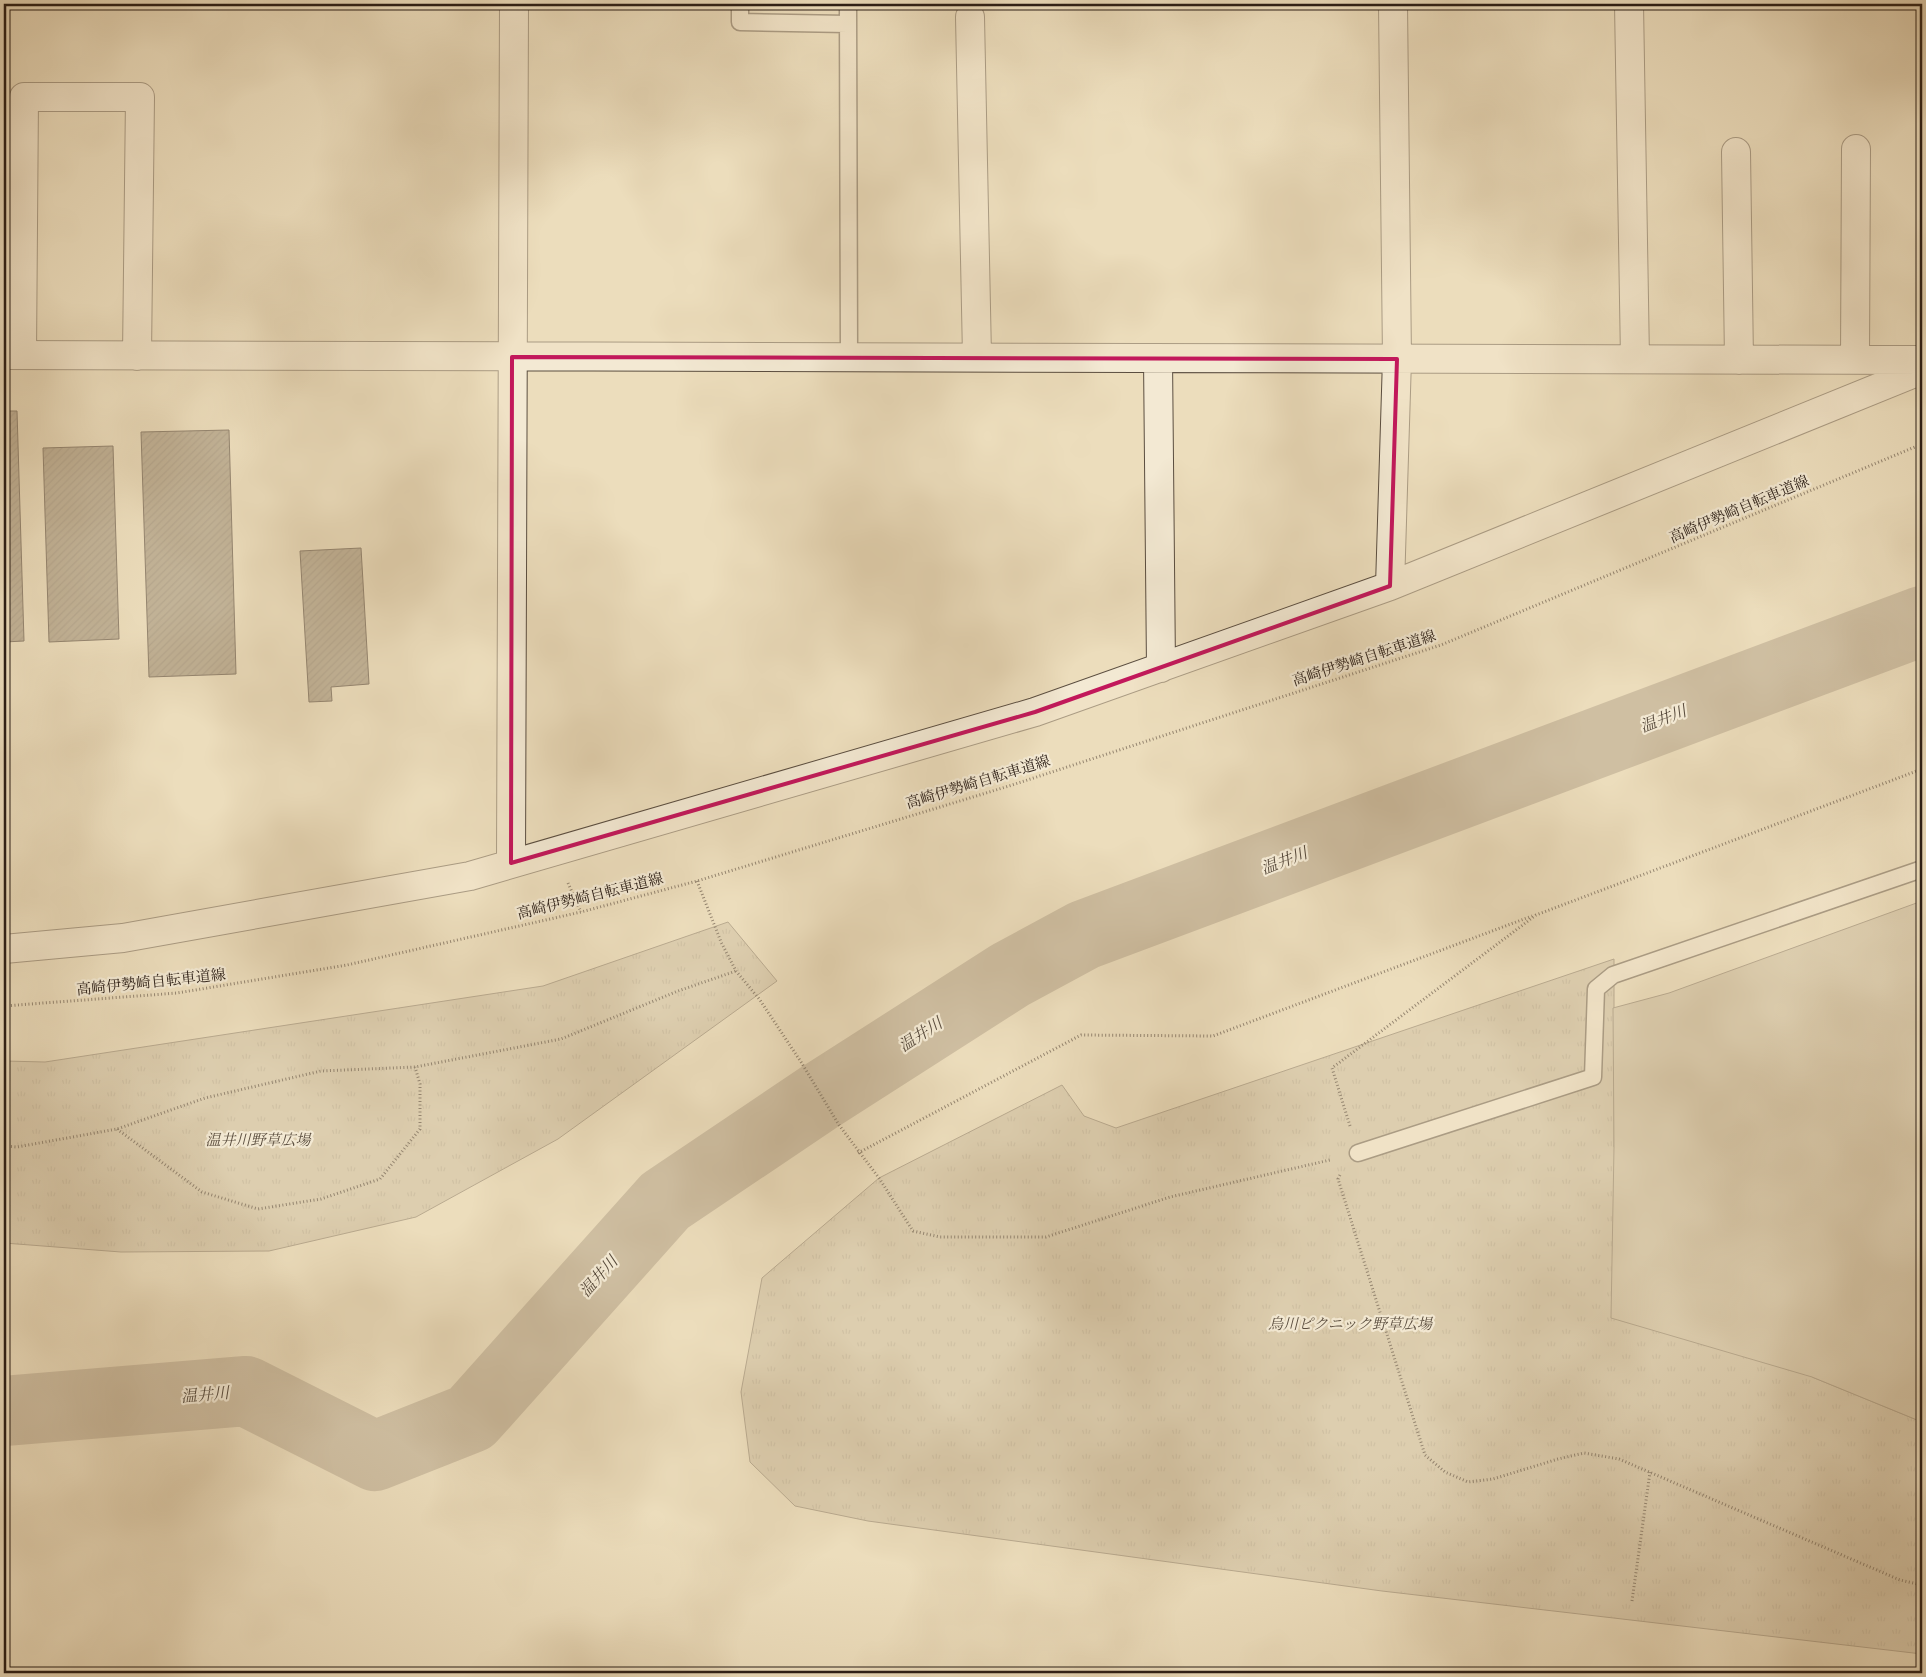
<svg xmlns="http://www.w3.org/2000/svg" width="1926" height="1677" font-family="'IM FELL French Canon','Noto Serif JP',serif">
  <style>
    .park { fill: url(#park-tufts); stroke: #7b6e5b }
    .garden { fill: #cbbda0; stroke: #7b6e5b }
    .lines { fill: none; stroke-linecap: round; stroke-linejoin: round }
    .river { stroke: #aa9c84; stroke-width: 70 }
    .building { fill: url(#building-hatch); stroke: #2b1e16 }
    .lane-casing { stroke: #5b4e40; stroke-width: 19 }
    .street-casing { stroke: #5b4e40; stroke-width: 30 }
    .path { stroke: #2b1e16; stroke-width: 3; stroke-dasharray: 1 2.5; stroke-linecap: butt }
    .lane { stroke: #f3e9d3; stroke-width: 16 }
    .street { stroke: #f3e9d3; stroke-width: 28 }
    .marked { fill: none; stroke: #c2185b; stroke-width: 4; stroke-linejoin: round }
    .labels { text-anchor: middle; stroke-width: 4.5; stroke-linejoin: round; paint-order: stroke }
    .street-label { font-size: 15px; fill: #2b1e16; stroke: #f3e9d3 }
    .park-label { font-size: 15px; font-style: italic; fill: #5b4e3f; stroke: #f3e9d3 }
    .water-label { font-size: 16px; font-style: italic; fill: #574a3c; stroke: #f3e9d3 }
  </style>
  <defs>
    <pattern id="park-tufts" width="24" height="20" patternUnits="userSpaceOnUse" patternTransform="scale(1.25)"><rect width="24" height="20" fill="#cbbda0"/><path d="M3 7l-1-3M5 7V3M7 7l1-3M15 17l-1-3M17 17v-4M19 17l1-3" fill="none" stroke="#aea289"/></pattern>
    <pattern id="building-hatch" width="6" height="6" patternUnits="userSpaceOnUse" patternTransform="scale(1.25)"><rect width="6" height="6" fill="#8f816c"/><path d="M-1 1l2-2M0 6l6-6M5 7l2-2" fill="none" stroke="#756958"/></pattern>
  </defs>
  <rect width="100%" height="100%" fill="#ecddbc"/>
  <filter id="stains"><feTurbulence type="fractalNoise" baseFrequency=".004" numOctaves="4"/><feColorMatrix values="0 0 0 0 .2 0 0 0 0 .09 0 0 0 0 .02 0 0 0 .5 -.17"/></filter>
  <radialGradient id="worn" r=".72"><stop offset=".6" stop-color="#630" stop-opacity="0"/><stop offset="1" stop-color="#630" stop-opacity=".3"/></radialGradient>
  <!-- park -->
  <path class="park" d="M728,922L777,981L558,1139L416,1217L269,1251L121,1252L4,1243V1061L45,1062L543,986Z
    M1614,959V1147L1812,1377L1922,1422V1654L1382,1591L868,1521L795,1506L750,1462L741,1392L762,1278L879,1178L1062,1085L1084,1116L1116,1128Z"/>
  <!-- garden -->
  <path class="garden" d="M1922,901V1422L1812,1377L1611,1318L1614,1147L1613,1008L1669,993Z"/>
  <g class="lines">
    <!-- river -->
    <path class="river" d="M4,1411L246,1391L375,1456L471,1418L665,1201L821,1096L1010,975L1084,935L1922,621"/>
  </g>
  <!-- building -->
  <path class="building" d="M4,411H17L24,641L4,642Z
    M229,430L236,674L149,677L141,432Z
    M113,446L119,639L49,642L43,448Z
    M361,548L369,684L331,687L332,701L309,702L300,551Z"/>
  <g class="lines">
    <defs>
      <path id="lane" d="M740,4V22L847,24
        M848,4L849,356
        M1358,1153L1593,1077L1596,989L1613,975L1922,869"/>
      <path id="street" d="M1629,4L1635,359
        M970,17L977,356
        M1736,152L1739,360
        M4,355L1922,360
        M22,355L24,97H140L137,356
        M1158,358L1161,668
        M1855,360L1856,149
        M1390,586L1397,359L1393,4
        M511,863L514,4
        M4,949L123,938L470,876L1035,712L1390,586L1922,370"/>
    </defs>
    <!-- lane casing -->
    <use href="#lane" class="lane-casing"/>
    <!-- street casing -->
    <use href="#street" class="street-casing"/>
    <!-- path -->
    <path class="path" d="M697,881L721,942L736,971L760,1000L801,1062L839,1125L879,1178L913,1231L940,1237H1046L1170,1197L1330,1160
      M568,883L581,912
      M4,1006L177,993L347,965L581,912L697,881L1009,786L1441,645L1922,444
      M1350,1126L1332,1068L1536,915L1922,769
      M117,1129L202,1192L258,1209L321,1199L380,1179L420,1129V1084L415,1067
      M4,1146L17,1147L117,1129L205,1098L321,1071L415,1067L561,1039L678,991L736,971
      M858,1153L1081,1035L1213,1036L1532,916
      M1340,1175L1338,1179L1425,1455L1445,1472L1468,1482L1493,1479L1558,1459L1584,1453L1619,1459L1900,1580L1922,1585
      M1632,1601L1650,1472"/>
    <!-- lane -->
    <use href="#lane" class="lane"/>
    <!-- street -->
    <use href="#street" class="street"/>
  </g>
  <!-- marked area -->
  <path d="M0 0H1926V1677H0ZM512,357L1397,359L1390,586L1035,712L511,863Z" fill="#ecddbc" fill-opacity=".55" fill-rule="evenodd"/>
  <path class="marked" d="M512,357L1397,359L1390,586L1035,712L511,863Z"/>
  <g class="labels">
    <!-- street labels -->
    <g class="street-label">
      <text transform="translate(1739 509) rotate(-23)" y="5">高崎伊勢崎自転車道線</text>
      <text transform="translate(1364 658) rotate(-18)" y="5">高崎伊勢崎自転車道線</text>
      <text transform="translate(978 782) rotate(-17)" y="5">高崎伊勢崎自転車道線</text>
      <text transform="translate(590 896) rotate(-14)" y="5">高崎伊勢崎自転車道線</text>
      <text transform="translate(151 982) rotate(-6)" y="5">高崎伊勢崎自転車道線</text>
    </g>
    <!-- park labels -->
    <g class="park-label">
      <text x="258" y="1145">温井川野草広場</text>
      <text x="1350" y="1329">烏川ピクニック野草広場</text>
    </g>
    <!-- water labels -->
    <g class="water-label">
      <text transform="translate(1663 718) rotate(-21)" y="6">温井川</text>
      <text transform="translate(1284 860) rotate(-21)" y="6">温井川</text>
      <text transform="translate(920 1034) rotate(-33)" y="6">温井川</text>
      <text transform="translate(598 1276) rotate(-48)" y="6">温井川</text>
      <text transform="translate(205 1394) rotate(-5)" y="6">温井川</text>
    </g>
  </g>
  <!-- margin -->
  <rect width="1926" height="1677" fill="none" stroke="#ecddbc" stroke-width="20"/>
  <rect x="5" y="5" width="1916" height="1667" fill="none" stroke="#2b1e16" stroke-width="2.5"/>
  <rect x="10" y="10" width="1906" height="1657" fill="none" stroke="#2b1e16"/>
  <rect width="100%" height="100%" filter="url(#stains)"/>
  <rect width="100%" height="100%" fill="url(#worn)"/>
</svg>
